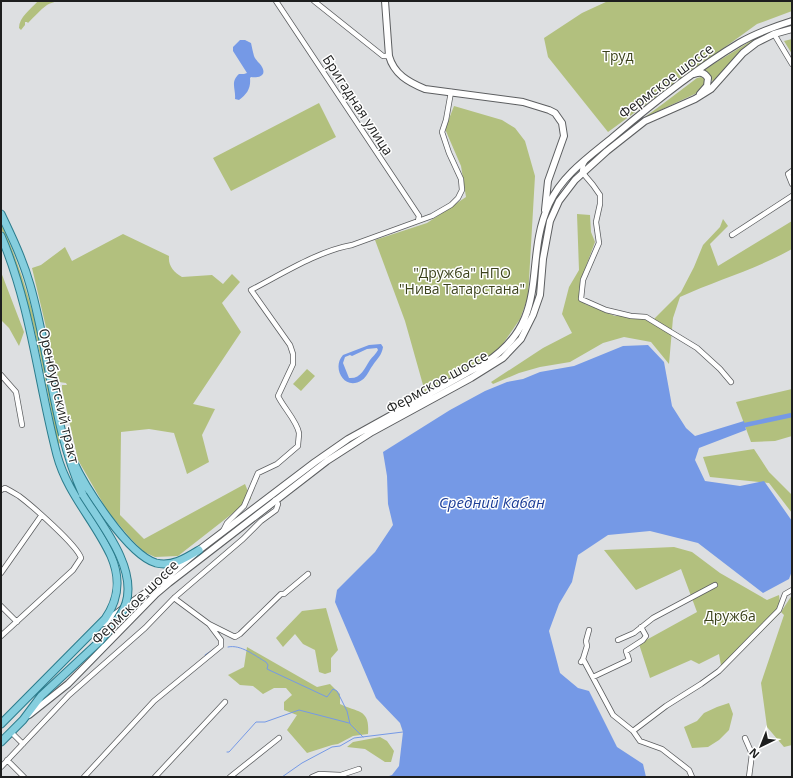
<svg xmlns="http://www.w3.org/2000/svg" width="793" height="778" font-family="'Open Sans',sans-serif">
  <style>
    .green { fill: #b2c07e }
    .water { fill: #7599e6; fill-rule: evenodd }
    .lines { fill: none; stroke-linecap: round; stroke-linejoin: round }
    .stream { stroke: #7599e6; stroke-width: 1 }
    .canal { stroke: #7599e6; stroke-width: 4.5 }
    .street-casing { stroke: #5c5e60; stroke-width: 6 }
    .secondary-casing { stroke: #5c5e60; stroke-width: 8 }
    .primary-casing { stroke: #2c7c8c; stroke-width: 9 }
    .street { stroke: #fff; stroke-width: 4.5 }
    .secondary { stroke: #fff; stroke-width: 6 }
    .primary { stroke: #85cede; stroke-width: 7 }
    .primary-bridge-casing { stroke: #2c7c8c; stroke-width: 9; stroke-linecap: butt }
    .primary-bridge { stroke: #85cede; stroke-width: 7 }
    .labels { text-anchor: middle; stroke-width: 3; stroke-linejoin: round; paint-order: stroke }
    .park-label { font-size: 14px; fill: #3b421b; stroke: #fff }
    .street-label { font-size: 14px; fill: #1d1e1e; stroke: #fff }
    .water-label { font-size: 15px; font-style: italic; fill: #1d3e97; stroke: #fff }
  </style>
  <rect width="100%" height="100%" fill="#dddfe1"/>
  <!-- green -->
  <path class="green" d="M38,1H56C53,3 50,3 47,5C40,10 34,17 28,23L27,22H25V25L21,30L19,28C19,17 31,9 38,1Z
    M608,1H792V11L757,24L681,79L678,78V81L608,132L548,57L544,38L582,13Z
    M769,32L770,33L761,38L713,84C712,76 709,73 702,71L759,36Z
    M792,39V54L784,41Z
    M701,77L705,79L706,82L703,88L697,93L654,113L630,128L664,103L697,78Z
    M319,103L336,137L231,191L213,158Z
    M454,106L502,120L515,128L525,141L535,176L528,297L520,319L498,351L425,392L405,321L375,240L427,223L466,197L461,166L445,129Z
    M577,214L590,215L591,232L595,242L585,269L579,290L585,304L615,316L646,314L653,320L681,292L694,267L703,245L720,227L723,219L728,226L710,244L718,266L792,221V249C757,269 717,280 680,297L673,318L669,364L651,342L624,337L603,343L570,362L540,367L519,373L493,384L491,382L543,348L572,333L562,314L569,287L579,270Z
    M1,223C33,293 47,368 60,443L58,444C43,371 32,297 1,228Z
    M123,234L169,256C168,266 174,272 182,277L212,275L223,284L232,274L240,282L222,303L241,332L193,404L215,409L202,435L209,462L187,474L174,433L149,429L121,432L120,515L144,539L245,484L251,499L178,556L155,557L144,552L131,539L108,512L78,460L62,389V385H67L66,383L59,382L32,268L41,265L65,247L72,261Z
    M1,272L24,332L19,346L9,328L1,320Z
    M307,369L315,376L301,391L293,384Z
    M792,389V436L775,441L751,442L736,402Z
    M754,449L769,472L792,495V513L769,483L710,477L703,457Z
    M674,547L692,552L720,573L767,600L779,595L781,612L792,595V745L784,747L767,727L761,683L784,615L781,612L722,671L719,654L699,664L691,660L650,678L639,644L697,612L681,569L636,590L604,550Z
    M326,608L338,650L331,658V672L325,674L319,672L315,650L303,644L295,634L283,647L276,638L302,611Z
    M247,647L317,687L330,684L340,694V704C359,713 370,709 368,734L353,736L338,744L332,745L307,753L287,730L297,715L284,710V702L292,695L286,688H274L263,694L253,686L240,685L228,675L244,667Z
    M729,703L733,714L729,730L719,740L708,747L692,748L684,727L697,721L704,713L717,707Z
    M380,737L387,741L394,751L391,762H385L365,749L347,747L353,742Z"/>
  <!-- water -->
  <path class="water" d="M240,40H245L251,43C252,48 253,52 254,56C256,61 260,63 262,67C267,76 258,78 251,77L250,78C251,88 247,94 239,100L235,99C236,89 230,82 239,74H244L247,73L233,51V47Z
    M381,344L383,347C382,355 377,359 373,365C369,370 367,377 362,380C345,392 331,368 343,355L369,345ZM377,348L378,350C376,354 372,357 370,360C364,369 361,379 349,378L343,363L345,357L350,355L352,356L367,349Z
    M648,345L664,362L672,406L686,428L695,436L744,421L746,430L699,448L695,460L705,481L740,486L764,481L792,521V571L789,579L763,593L698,543L650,531L608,535L578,555L572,582L559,604L549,631L560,673L578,688L589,691L617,747L643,764L646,777H386L392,775L399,766L403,732L400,723L376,698L335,602L337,590L375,552L393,525L388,504L387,476L383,452L450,410L485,391L507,382L523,379L540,372L574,366L623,346Z"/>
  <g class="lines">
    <!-- stream -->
    <path class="stream" d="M228,647C241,644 255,656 266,662L268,665L267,669L327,697L333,689L337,691L347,711L350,724L363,737
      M205,655L214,649
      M227,752H229L256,722H265L299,710L349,723
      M282,777L302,763L332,747L340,746L354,738L403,732"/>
    <!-- canal -->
    <path class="canal" d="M745,425L792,415"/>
    <defs>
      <path id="street" d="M276,1L419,216L418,221
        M314,1L383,56H389
        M774,34L792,64
        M585,161L583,165L582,172L593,185L600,195V204L596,222L599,243L583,280L581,299L606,310L631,316L646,317L697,348L720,369L731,382
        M792,171L788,174L792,184
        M732,235L792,196
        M1,375L16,392L22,425
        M1,490L5,488C9,490 14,493 19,496C31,505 77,545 81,558L73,570L1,636
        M223,531L227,523L244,506L258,473L277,464L298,446C298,442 299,437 299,433C297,421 283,407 278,396L293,364V354L290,345L251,290C282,274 318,251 352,245L432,216L451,205L458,198L462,190L461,179L449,153L442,132L446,120L451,92
        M1,573L41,516
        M174,598L209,624L235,637L240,634L281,594H284L308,574
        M1,606L17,622
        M618,640L634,633L653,618L715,585
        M583,659L613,715L633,731L640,741L662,749L689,770L692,777
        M581,662L583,659L587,646L586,641L589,630
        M593,677L629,660L626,651L643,640L646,636L641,627
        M633,731L666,706L701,684L719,671L779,610L785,594L792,590
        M11,732L23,744
        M745,738L752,754L749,777
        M7,760L24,777
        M1,767L69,695L145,628L174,598L243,539L261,521L276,510L278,504L275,500
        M84,777L154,701L221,646V640L209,624
        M155,777L225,702
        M230,777L279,738
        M312,777L319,774L341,775L359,769"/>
      <path id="secondary" d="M385,1L389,56C394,74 408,82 425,89L523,102L549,110L555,113L562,123L564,136L548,181L545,210
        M694,74C700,72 704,72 708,78L707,86L700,94
        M104,623L128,605L164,580L199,550L315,462L348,439L485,363C553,319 522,263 549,204C562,175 590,156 613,137C653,103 694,70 739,43C756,33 773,27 792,21
        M29,715L68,684L156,594L169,583L327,461L372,432L471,378L503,358L521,339L533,315L540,295L543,259L550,221L559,201L575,180L607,151L645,121L695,99L711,89L743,53L756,43L774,34L792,29"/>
      <path id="primary" d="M1,214C12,237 23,260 30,285C50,354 53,428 83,495
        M1,236C31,306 38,382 57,455C67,493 95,521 111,556C121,579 119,599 105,619L1,724
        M73,461C85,487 128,555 156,563C172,567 186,558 199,550
        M1,742L23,720L41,696L100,641"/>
    </defs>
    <!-- street casing -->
    <use href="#street" class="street-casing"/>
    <!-- secondary casing -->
    <use href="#secondary" class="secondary-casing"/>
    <!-- primary casing -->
    <use href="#primary" class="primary-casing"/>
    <!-- street -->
    <use href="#street" class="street"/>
    <!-- secondary -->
    <use href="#secondary" class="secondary"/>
    <!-- primary -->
    <use href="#primary" class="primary"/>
    <defs>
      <path id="primary-bridge" d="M83,495C101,524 137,567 126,603C121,618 109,630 100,641"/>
    </defs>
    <!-- primary-bridge casing -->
    <use href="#primary-bridge" class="primary-bridge-casing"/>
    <!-- primary-bridge -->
    <use href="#primary-bridge" class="primary-bridge"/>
  </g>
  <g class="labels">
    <!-- park labels -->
    <g class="park-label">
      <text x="618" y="61">Труд</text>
      <text x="462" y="278">"Дружба" НПО<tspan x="462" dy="16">"Нива Татарстана"</tspan></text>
      <text x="730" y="621">Дружба</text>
    </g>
    <!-- street labels -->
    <g class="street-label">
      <text transform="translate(666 81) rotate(-37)" y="5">Фермское шоссе</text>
      <text transform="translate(358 105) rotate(57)" y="5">Бригадная улица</text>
      <text transform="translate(437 382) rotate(-29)" y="5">Фермское шоссе</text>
      <text transform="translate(59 396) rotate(77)" y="5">Оренбургский тракт</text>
      <text transform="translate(135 602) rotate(-44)" y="5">Фермское шоссе</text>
    </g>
    <!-- water labels -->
    <g class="water-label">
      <text x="492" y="508">Средний Кабан</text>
    </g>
  </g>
  <!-- border -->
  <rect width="793" height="778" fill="none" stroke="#1d1e1e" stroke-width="4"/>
  <!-- north arrow -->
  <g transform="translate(761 746) rotate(223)" stroke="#ffffff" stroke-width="3" paint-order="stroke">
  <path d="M0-3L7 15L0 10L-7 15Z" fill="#1d1e1e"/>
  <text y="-6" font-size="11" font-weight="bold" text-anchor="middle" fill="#1d1e1e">N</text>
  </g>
</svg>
